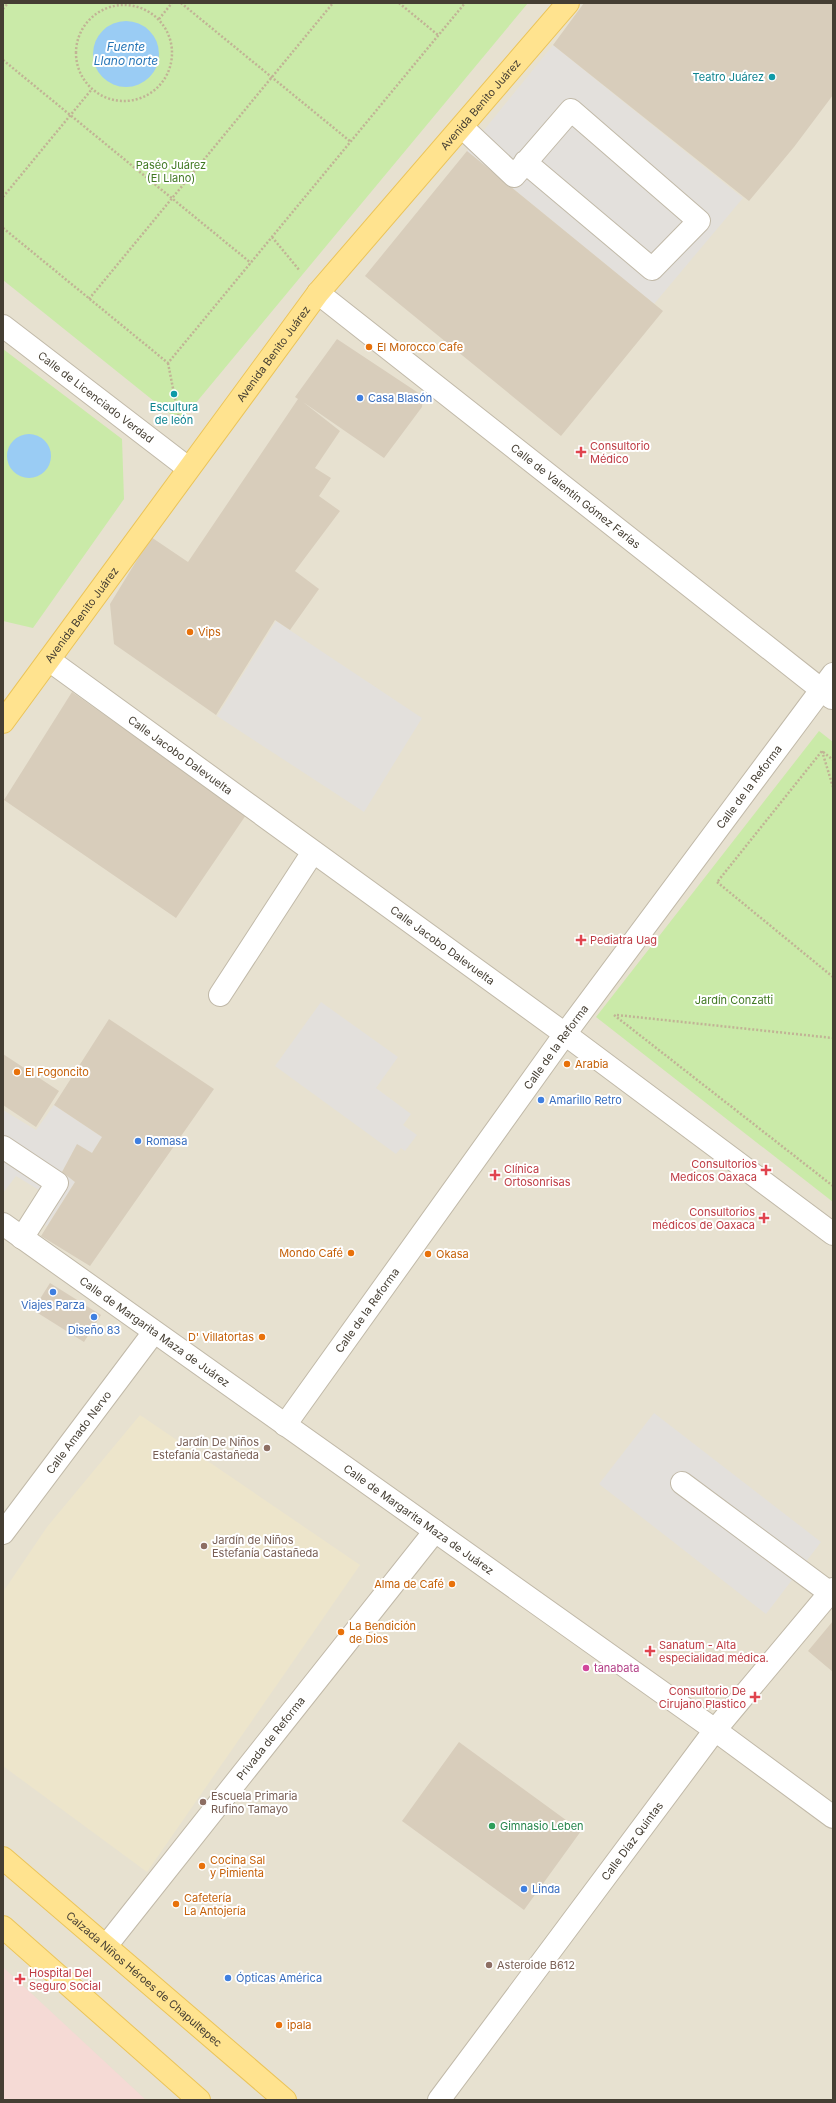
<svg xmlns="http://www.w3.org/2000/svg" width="836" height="2103" font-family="Inter,sans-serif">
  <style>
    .residential { fill: #e7e1d0 }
    .education { fill: #ede5cb }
    .medical { fill: #f5dad5 }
    .green { fill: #caeaa8 }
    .parking { fill: #e3e0dc }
    .water { fill: #9accf4 }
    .building { fill: #d8cdbb }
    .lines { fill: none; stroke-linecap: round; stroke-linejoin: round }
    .minor-casing { stroke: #c1b9a8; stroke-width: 24 }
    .major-casing { stroke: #ebc459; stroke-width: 24 }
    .path { stroke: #c1b395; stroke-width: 2.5; stroke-dasharray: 2 2; stroke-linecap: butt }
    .minor { stroke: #fff; stroke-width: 22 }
    .major { stroke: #ffe38f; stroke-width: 22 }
    .culture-dot { fill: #0f9aa8; stroke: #fff; stroke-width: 1.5 }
    .food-dot { fill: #e8710a; stroke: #fff; stroke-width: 1.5 }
    .shop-dot { fill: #3f7fe0; stroke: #fff; stroke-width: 1.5 }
    .health-dot { fill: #e0444e; stroke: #fff; stroke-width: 1.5 }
    .education-dot { fill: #8d6e63; stroke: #fff; stroke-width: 1.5 }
    .hotel-dot { fill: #d1479c; stroke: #fff; stroke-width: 1.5 }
    .leisure-dot { fill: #2e9e5b; stroke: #fff; stroke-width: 1.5 }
    .labels { text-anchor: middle; stroke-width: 4; stroke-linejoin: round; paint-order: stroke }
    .culture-label { font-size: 11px; fill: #0d838f; stroke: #fff; text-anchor: end }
    .street-label { font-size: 11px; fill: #453e33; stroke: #fff }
    .park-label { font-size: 11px; fill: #417923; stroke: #fff }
    .food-label { font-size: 11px; fill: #c56008; stroke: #fff; text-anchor: start }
    .shop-label { font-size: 11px; fill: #366cbe; stroke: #fff; text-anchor: start }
    .health-label { font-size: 11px; fill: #be3a42; stroke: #fff; text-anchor: start }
    .education-label { font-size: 11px; fill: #785e54; stroke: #fff; text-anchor: start }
    .hotel-label { font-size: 11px; fill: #b23c85; stroke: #fff; text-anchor: start }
    .leisure-label { font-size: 11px; fill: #27864d; stroke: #fff; text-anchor: start }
    .water-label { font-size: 12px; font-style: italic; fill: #2675b6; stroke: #fff }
  </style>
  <rect width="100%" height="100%" fill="#f3eee3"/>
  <!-- residential -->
  <path class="residential" d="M3,3H833V2100H3Z"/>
  <!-- education -->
  <path class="education" d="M140,1415L360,1565L147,1872L3,1766V1592L47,1527Z"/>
  <!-- medical -->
  <path class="medical" d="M3,1967L146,2100H3Z"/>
  <!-- green -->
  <path class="green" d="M3,3H528L180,422L3,280Z
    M3,349L122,439L124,499L33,628L3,621Z
    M819,731L833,742V1202L596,1017Z"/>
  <!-- parking -->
  <path class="parking" d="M553,45L743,198L654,304L467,151Z
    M276,621L422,718L364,812L217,716Z
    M321,1002L398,1057L376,1088L411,1114L403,1125L417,1135L405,1151L401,1148L396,1154L275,1066Z
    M54,1105L102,1137L92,1153L77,1145L62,1172L75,1182L47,1226L27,1212L39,1190L16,1176L3,1193V1110L36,1130Z
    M654,1413L821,1542L766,1614L599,1484Z"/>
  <!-- water -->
  <path class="water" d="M93 54a33 33 0 1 1 66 0a33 33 0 1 1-66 0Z
    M7 456a22 22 0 1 1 44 0a22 22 0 1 1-44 0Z"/>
  <!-- building -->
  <path class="building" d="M584,3H833V95L794,147L749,201L553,45Z
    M467,151L663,311L561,436L365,276Z
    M337,339L423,396L422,407L384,458L303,402L340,431L315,468L331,478L319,496L340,511L295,571L319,589L290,630L275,620L216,715L114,644L110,604L151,537L188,562L298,399L295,397Z
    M72,692L246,815L176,918L4,800Z
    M109,1019L214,1089L90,1266L41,1236L75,1182L62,1172L77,1144L92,1153L102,1137L54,1105Z
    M3,1054L59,1091L36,1127L3,1105Z
    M50,1283L101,1315L84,1342L33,1310Z
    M833,1621V1672L808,1651Z
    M459,1742L581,1831L524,1910L402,1821Z"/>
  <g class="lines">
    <defs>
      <g id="minor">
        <path d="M462,127L514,176L571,110L699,221L652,269L525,162"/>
        <path id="s1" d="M318,293L832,698"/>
        <path id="s2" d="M3,326L188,468"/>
        <path id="s3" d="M49,660L565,1034L833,1234"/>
        <path d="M220,995L313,852"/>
        <path d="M3,1147L57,1183L22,1238"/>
        <path id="s4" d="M3,1224L715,1730L833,1817"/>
        <path id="s5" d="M285,1425L565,1034L833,674"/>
        <path d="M682,1483L830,1593"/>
        <path id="s6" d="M3,1533L154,1332"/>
        <path id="s7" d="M106,1946L435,1531"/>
        <path id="s8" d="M439,2100L715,1730L833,1589"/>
      </g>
      <g id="major">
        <path id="s9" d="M3,722L318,293L568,3"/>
        <path id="s10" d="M3,1858L285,2100"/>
        <path d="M3,1927L199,2100"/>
      </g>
    </defs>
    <!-- minor casing -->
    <use href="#minor" class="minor-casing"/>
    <!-- major casing -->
    <use href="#major" class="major-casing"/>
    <!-- path -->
    <path class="path" d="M181,3L351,142
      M399,3L438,35
      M76 53a48 48 0 1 1 96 0a48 48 0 1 1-96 0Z
      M3,9L8,3
      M159,19L172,3
      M3,60L251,263
      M3,197L92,89
      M3,228L168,363L465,3
      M272,237L300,271
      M89,299L333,3
      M168,363L180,424
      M822,751L833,787
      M718,881L822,751L833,760
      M717,882L833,977
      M614,1015L833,1186
      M617,1015L833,1038"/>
    <!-- minor -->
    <use href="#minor" class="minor"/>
    <!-- major -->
    <use href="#major" class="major"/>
  </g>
  <!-- markers -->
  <g class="culture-dot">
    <circle cx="772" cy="77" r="4"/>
    <circle cx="174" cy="394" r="4"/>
  </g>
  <g class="food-dot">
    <circle cx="369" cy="347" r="4"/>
    <circle cx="190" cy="632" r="4"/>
    <circle cx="567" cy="1064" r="4"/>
    <circle cx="17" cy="1072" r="4"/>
    <circle cx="351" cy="1253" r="4"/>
    <circle cx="428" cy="1254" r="4"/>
    <circle cx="262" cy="1337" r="4"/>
    <circle cx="452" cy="1584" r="4"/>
    <circle cx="341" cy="1632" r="4"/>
    <circle cx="202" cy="1866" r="4"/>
    <circle cx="176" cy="1904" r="4"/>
    <circle cx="279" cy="2025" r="4"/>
  </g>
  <g class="shop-dot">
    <circle cx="360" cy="398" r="4"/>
    <circle cx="541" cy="1100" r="4"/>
    <circle cx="138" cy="1141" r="4"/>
    <circle cx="53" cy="1292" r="4"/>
    <circle cx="94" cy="1317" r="4"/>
    <circle cx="524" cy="1889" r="4"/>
    <circle cx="228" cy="1978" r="4"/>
  </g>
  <g class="health-dot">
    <path d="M579 446h4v4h4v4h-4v4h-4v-4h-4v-4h4z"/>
    <path d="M579 934h4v4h4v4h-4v4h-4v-4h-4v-4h4z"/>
    <path d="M764 1164h4v4h4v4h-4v4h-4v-4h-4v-4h4z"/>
    <path d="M493 1169h4v4h4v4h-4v4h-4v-4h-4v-4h4z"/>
    <path d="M762 1212h4v4h4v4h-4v4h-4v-4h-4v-4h4z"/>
    <path d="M648 1645h4v4h4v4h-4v4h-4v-4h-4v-4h4z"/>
    <path d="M753 1691h4v4h4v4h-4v4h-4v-4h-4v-4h4z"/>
    <path d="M18 1973h4v4h4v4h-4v4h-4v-4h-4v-4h4z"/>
  </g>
  <g class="education-dot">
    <circle cx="267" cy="1448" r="4"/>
    <circle cx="204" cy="1546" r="4"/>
    <circle cx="203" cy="1802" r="4"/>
    <circle cx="489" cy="1965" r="4"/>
  </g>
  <circle class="hotel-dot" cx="586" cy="1668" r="4"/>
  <circle class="leisure-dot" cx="492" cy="1826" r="4"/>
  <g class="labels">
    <!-- culture labels -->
    <g class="culture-label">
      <text x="764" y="81">Teatro Juárez</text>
      <text x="174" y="411" text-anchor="middle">Escultura<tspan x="174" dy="13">de león</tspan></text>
    </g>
    <!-- street labels -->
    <g class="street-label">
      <text dy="4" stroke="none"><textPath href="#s9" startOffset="781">Avenida Benito Juárez</textPath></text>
      <text dy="4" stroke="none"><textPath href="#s9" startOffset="457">Avenida Benito Juárez</textPath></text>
      <text dy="4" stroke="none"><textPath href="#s2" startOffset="117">Calle de Licenciado Verdad</textPath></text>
      <text dy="4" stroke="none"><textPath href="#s1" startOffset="328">Calle de Valentín Gómez Farías</textPath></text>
      <text dy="4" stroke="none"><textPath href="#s9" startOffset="133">Avenida Benito Juárez</textPath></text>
      <text dy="4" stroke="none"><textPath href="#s3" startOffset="162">Calle Jacobo Dalevuelta</textPath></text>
      <text dy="4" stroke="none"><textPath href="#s5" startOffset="789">Calle de la Reforma</textPath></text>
      <text dy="4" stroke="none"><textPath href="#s3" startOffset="486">Calle Jacobo Dalevuelta</textPath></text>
      <text dy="4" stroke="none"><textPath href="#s5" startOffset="465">Calle de la Reforma</textPath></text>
      <text dy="4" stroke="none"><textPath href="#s5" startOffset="141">Calle de la Reforma</textPath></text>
      <text dy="4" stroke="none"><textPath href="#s4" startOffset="186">Calle de Margarita Maza de Juárez</textPath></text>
      <text dy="4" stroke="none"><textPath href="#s6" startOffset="126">Calle Amado Nervo</textPath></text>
      <text dy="4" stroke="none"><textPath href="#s4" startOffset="510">Calle de Margarita Maza de Juárez</textPath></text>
      <text dy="4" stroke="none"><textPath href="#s7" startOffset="265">Privada de Reforma</textPath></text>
      <text dy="4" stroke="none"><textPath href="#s8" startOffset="323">Calle Díaz Quintas</textPath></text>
      <text dy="4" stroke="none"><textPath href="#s10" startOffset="186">Calzada Niños Héroes de Chapultepec</textPath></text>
    </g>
    <!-- park labels -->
    <g class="park-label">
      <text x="171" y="169">Paséo Juárez<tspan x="171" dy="13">(El Llano)</tspan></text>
      <text x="734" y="1004">Jardín Conzatti</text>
    </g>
    <!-- food labels -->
    <g class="food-label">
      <text x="377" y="351">El Morocco Cafe</text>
      <text x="198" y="636">Vips</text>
      <text x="575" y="1068">Arabia</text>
      <text x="25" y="1076">El Fogoncito</text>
      <text x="343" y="1257" text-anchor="end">Mondo Café</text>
      <text x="436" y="1258">Okasa</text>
      <text x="254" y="1341" text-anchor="end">D' Villatortas</text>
      <text x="444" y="1588" text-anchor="end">Alma de Café</text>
      <text x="349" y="1630">La Bendición<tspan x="349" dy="13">de Dios</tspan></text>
      <text x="210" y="1864">Cocina Sal<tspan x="210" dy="13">y Pimienta</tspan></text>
      <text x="184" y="1902">Cafetería<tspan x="184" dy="13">La Antojería</tspan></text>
      <text x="287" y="2029">ipala</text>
    </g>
    <!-- shop labels -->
    <g class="shop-label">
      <text x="368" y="402">Casa Blasón</text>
      <text x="549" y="1104">Amarillo Retro</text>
      <text x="146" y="1145">Romasa</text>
      <text x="53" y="1309" text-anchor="middle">Viajes Parza</text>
      <text x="94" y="1334" text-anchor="middle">Diseño 83</text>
      <text x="532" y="1893">Linda</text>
      <text x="236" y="1982">Ópticas América</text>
    </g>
    <!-- health labels -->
    <g class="health-label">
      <text x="590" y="450">Consultorio<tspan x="590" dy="13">Médico</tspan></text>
      <text x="590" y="944">Pediatra Uag</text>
      <text x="757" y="1168" text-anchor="end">Consultorios<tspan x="757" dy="13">Medicos Oaxaca</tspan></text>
      <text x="504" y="1173">Clínica<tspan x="504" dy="13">Ortosonrisas</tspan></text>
      <text x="755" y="1216" text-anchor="end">Consultorios<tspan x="755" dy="13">médicos de Oaxaca</tspan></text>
      <text x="659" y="1649">Sanatum - Alta<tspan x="659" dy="13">especialidad médica.</tspan></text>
      <text x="746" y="1695" text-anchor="end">Consultorio De<tspan x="746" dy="13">Cirujano Plastico</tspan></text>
      <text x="29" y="1977">Hospital Del<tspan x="29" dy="13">Seguro Social</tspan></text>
    </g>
    <!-- education labels -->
    <g class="education-label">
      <text x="259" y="1446" text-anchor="end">Jardín De Niños<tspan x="259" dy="13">Estefanía Castañeda</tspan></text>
      <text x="212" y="1544">Jardín de Niños<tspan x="212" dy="13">Estefanía Castañeda</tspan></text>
      <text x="211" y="1800">Escuela Primaria<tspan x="211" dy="13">Rufino Tamayo</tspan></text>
      <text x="497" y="1969">Asteroide B612</text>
    </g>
    <!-- hotel labels -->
    <g class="hotel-label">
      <text x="594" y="1672">tanabata</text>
    </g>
    <!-- leisure labels -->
    <g class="leisure-label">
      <text x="500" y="1830">Gimnasio Leben</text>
    </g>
    <!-- water labels -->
    <g class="water-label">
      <text x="126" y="51">Fuente<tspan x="126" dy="14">Llano norte</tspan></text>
    </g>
  </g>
  <!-- border -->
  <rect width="836" height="2103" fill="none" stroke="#453e33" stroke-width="8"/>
</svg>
